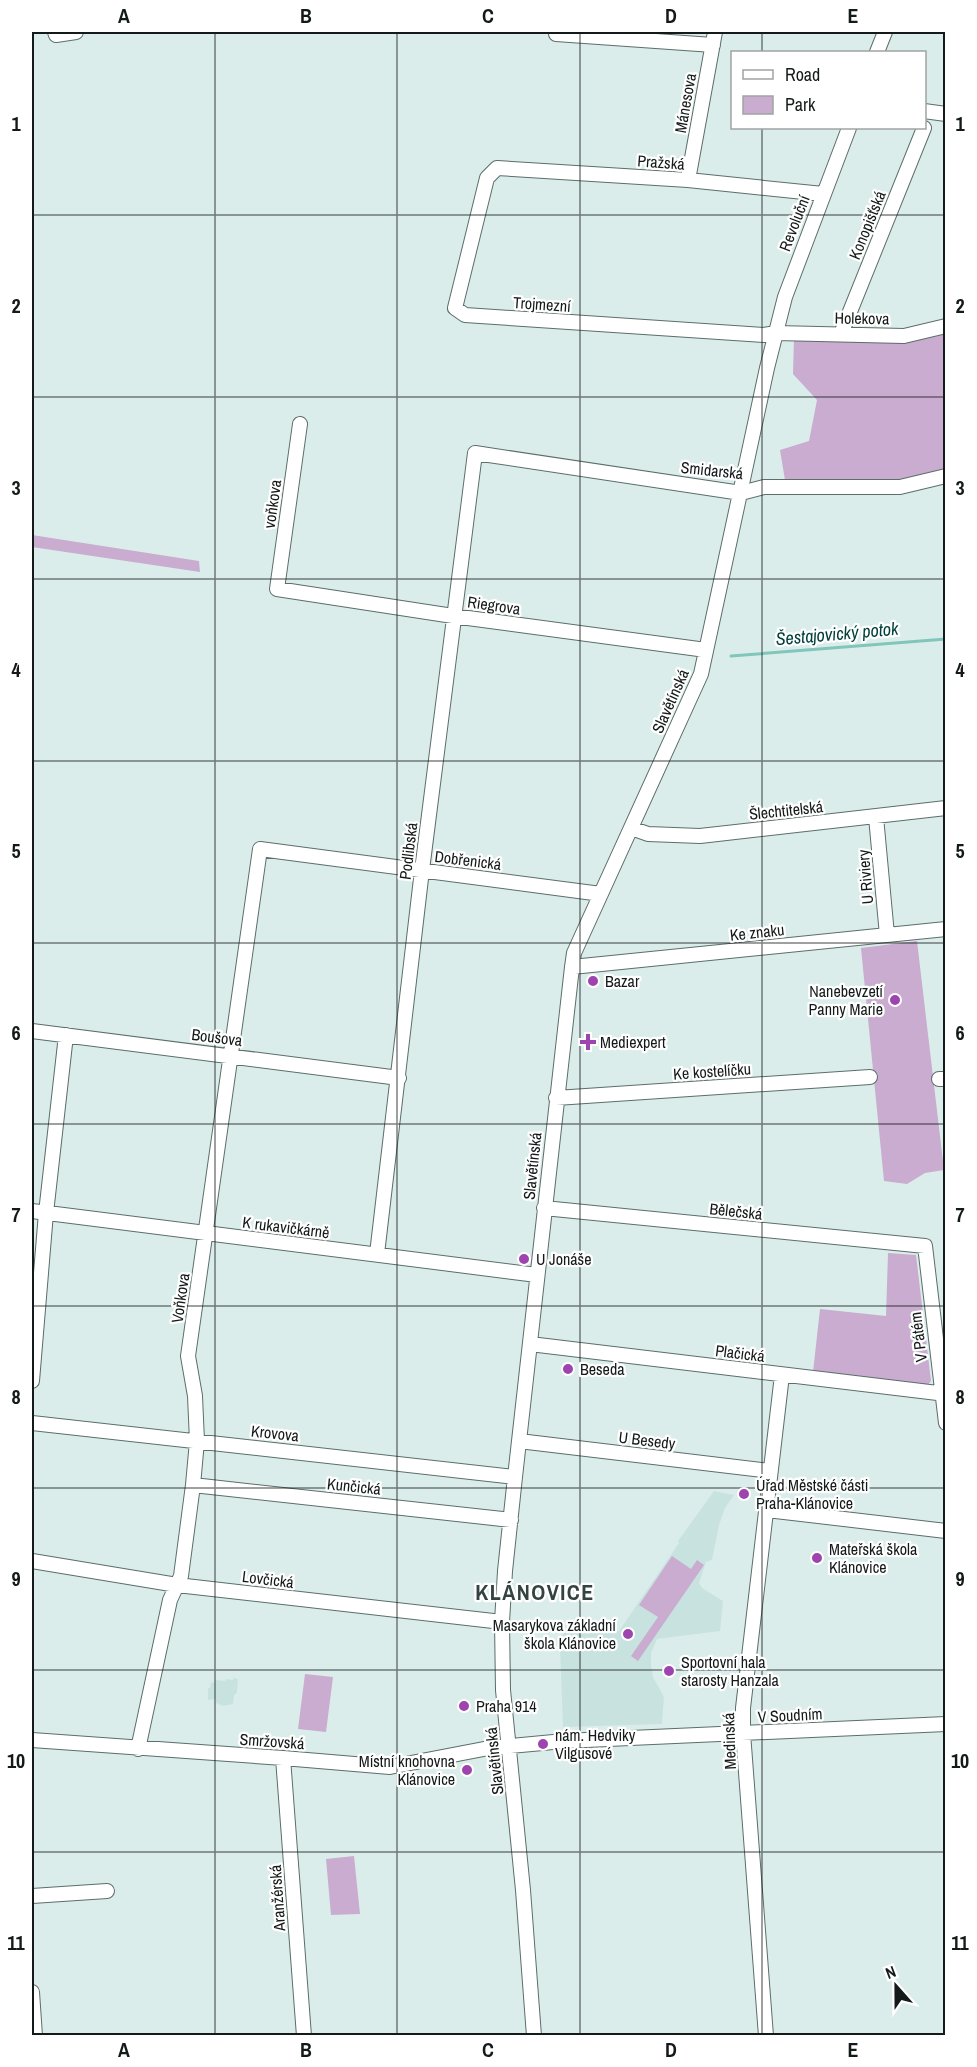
<svg xmlns="http://www.w3.org/2000/svg" width="977" height="2067" font-family="'Archivo Narrow',sans-serif">
  <style>
    .built { fill: #c8e3df }
    .green { fill: #c9accf }
    .lines { fill: none; stroke-linecap: round; stroke-linejoin: round }
    .stream { stroke: #81c5bb; stroke-width: 3 }
    .minor-casing { stroke: #5c6d6a; stroke-width: 16 }
    .minor { stroke: #fff; stroke-width: 14 }
    .grid { fill: none; stroke: #141a19; stroke-width: 1.5; stroke-opacity: 0.55 }
    .poi-dot { fill: #9d44af; stroke: #fff; stroke-width: 2 }
    .labels { text-anchor: middle; stroke-width: 4.5; stroke-linejoin: round; paint-order: stroke }
    .street-label { font-size: 16px; fill: #141a19; stroke: #fff }
    .poi-label { font-size: 16px; fill: #141a19; stroke: #fff; text-anchor: start }
    .water-label { font-size: 18px; font-style: italic; fill: #00413b; stroke: #fff }
    .district-label { font-size: 22px; font-weight: bold; letter-spacing: 1.5px; fill: #344341; stroke: #fff }
    .neatline { fill: none; stroke: #141a19; stroke-width: 2 }
    .grid-label { font-size: 20px; text-anchor: middle; font-weight: bold; fill: #141a19 }
  </style>
  <rect width="100%" height="100%" fill="#dbedea"/>
  <!-- built -->
  <path class="built" d="M714,1491L734,1495L725,1508L719,1525L712,1560L706,1562L699,1583L702,1588L723,1601L720,1631L657,1639L651,1653V1665L653,1677L664,1697L662,1724L563,1727L560,1646L563,1633L619,1631L679,1543L678,1541Z
    M233,1678L238,1679L237,1693L234,1695L233,1704L223,1706L216,1703V1699L208,1700V1688H210L211,1682L215,1683V1680L225,1681L226,1679L233,1680Z"/>
  <!-- green -->
  <path class="green" d="M945,334V472L907,482L785,480L780,450L809,441L817,400L793,374L794,338H928Z
    M32,535L199,561L200,572L32,547Z
    M917,941L944,1170L925,1173L907,1184L884,1181L861,948Z
    M888,1253L916,1255L931,1381L928,1385L813,1372L820,1309L886,1316Z
    M672,1556L691,1569L697,1560L704,1565L638,1661L631,1656L658,1617L639,1605Z
    M305,1674L333,1677L326,1732L298,1729Z
    M354,1856L360,1914L331,1915L326,1859Z"/>
  <g class="lines">
    <!-- stream -->
    <path class="stream" d="M731,656L946,639"/>
    <defs>
      <path id="minor" d="M55,32L56,35L76,32
        M556,34L713,45
        M877,52L885,32
        M924,111L946,114
        M688,180L715,32
        M823,194L688,180L497,168L487,178L455,308L465,315L764,335L776,333L904,336L946,326
        M841,334L924,128
        M300,424L277,589L453,616L706,650
        M876,817L887,935
        M631,828L648,834L700,836L946,808
        M572,967L946,929
        M32,1031L399,1078
        M939,1079H946
        M556,1098L870,1077
        M544,1208L925,1246L946,1423
        M32,1211L537,1275
        M377,1254L422,870L475,453L741,493L764,487H900L946,476
        M530,1344L946,1394
        M32,1381L46,1213L66,1035
        M32,1423L515,1477
        M519,1441L770,1471
        M193,1485L511,1520
        M767,1510L946,1531
        M32,1561L177,1585L502,1622
        M32,1740L283,1758L390,1767L489,1748L564,1741L946,1724
        M138,1749L170,1600L181,1576L193,1485L197,1441L195,1396L188,1356L260,849L601,894
        M283,1758L304,2036
        M32,1896L107,1891
        M32,1992L35,2036
        M534,2036L523,1890L503,1690L502,1622L505,1571L515,1477L572,967L574,953L701,674L767,368L785,297L849,128
        M766,2036L743,1733V1708L782,1375"/>
    </defs>
    <!-- minor casing -->
    <use href="#minor" class="minor-casing"/>
    <!-- minor -->
    <use href="#minor" class="minor"/>
  </g>
  <!-- grid -->
  <path class="grid" d="M215,32V2036M397,32V2036M580,32V2036M762,32V52M762,128V2036M32,215H946M32,397H946M32,579H946M32,761H946M32,943H946M32,1124H946M32,1306H946M32,1488H946M32,1670H946M32,1852H946"/>
  <!-- markers -->
  <g class="poi-dot">
    <circle cx="593" cy="981" r="6"/>
    <circle cx="895" cy="1000" r="6"/>
    <path d="M585 1033h6v6h6v6h-6v6h-6v-6h-6v-6h6z"/>
    <circle cx="524" cy="1259" r="6"/>
    <circle cx="568" cy="1369" r="6"/>
    <circle cx="744" cy="1494" r="6"/>
    <circle cx="817" cy="1558" r="6"/>
    <circle cx="628" cy="1634" r="6"/>
    <circle cx="669" cy="1671" r="6"/>
    <circle cx="464" cy="1706" r="6"/>
    <circle cx="543" cy="1744" r="6"/>
    <circle cx="467" cy="1770" r="6"/>
  </g>
  <g class="labels">
    <!-- street labels -->
    <g class="street-label">
      <text transform="translate(685 103) rotate(-80)" y="6">Mánesova</text>
      <text transform="translate(661 162) rotate(4)" y="6">Pražská</text>
      <text transform="translate(794 223) rotate(-69)" y="6">Revoluční</text>
      <text transform="translate(867 225) rotate(-68)" y="6">Konopišťská</text>
      <text transform="translate(542 304) rotate(4)" y="6">Trojmezní</text>
      <text transform="translate(862 318) rotate(1)" y="6">Holekova</text>
      <text transform="translate(712 470) rotate(6)" y="6">Smidarská</text>
      <text transform="translate(272 504) rotate(-82)" y="6">voňkova</text>
      <text transform="translate(494 605) rotate(8)" y="6">Riegrova</text>
      <text transform="translate(670 701) rotate(-66)" y="6">Slavětínská</text>
      <text transform="translate(786 810) rotate(-6)" y="6">Šlechtitelská</text>
      <text transform="translate(408 851) rotate(-83)" y="6">Podlibská</text>
      <text transform="translate(468 860) rotate(7)" y="6">Dobřenická</text>
      <text transform="translate(865 877) rotate(-95)" y="6">U Riviery</text>
      <text transform="translate(757 932) rotate(-6)" y="6">Ke znaku</text>
      <text transform="translate(217 1037) rotate(7)" y="6">Boušova</text>
      <text transform="translate(712 1071) rotate(-4)" y="6">Ke kostelíčku</text>
      <text transform="translate(532 1166) rotate(-84)" y="6">Slavětínská</text>
      <text transform="translate(736 1211) rotate(6)" y="6">Bělečská</text>
      <text transform="translate(286 1227) rotate(7)" y="6">K rukavičkárně</text>
      <text transform="translate(180 1298) rotate(-82)" y="6">Voňkova</text>
      <text transform="translate(918 1337) rotate(-97)" y="6">V Pátém</text>
      <text transform="translate(740 1353) rotate(7)" y="6">Plačická</text>
      <text transform="translate(275 1433) rotate(6)" y="6">Krovova</text>
      <text transform="translate(647 1440) rotate(7)" y="6">U Besedy</text>
      <text transform="translate(354 1486) rotate(6)" y="6">Kunčická</text>
      <text transform="translate(268 1579) rotate(7)" y="6">Lovčická</text>
      <text transform="translate(790 1715) rotate(-3)" y="6">V Soudním</text>
      <text transform="translate(272 1741) rotate(4)" y="6">Smržovská</text>
      <text transform="translate(729 1741) rotate(-92)" y="6">Medinská</text>
      <text transform="translate(494 1761) rotate(-96)" y="6">Slavětínská</text>
      <text transform="translate(277 1898) rotate(-94)" y="6">Aranžérská</text>
    </g>
    <!-- poi labels -->
    <g class="poi-label">
      <text x="605" y="987">Bazar</text>
      <text x="883" y="997" text-anchor="end">Nanebevzetí<tspan x="883" dy="18">Panny Marie</tspan></text>
      <text x="600" y="1048">Mediexpert</text>
      <text x="536" y="1265">U Jonáše</text>
      <text x="580" y="1375">Beseda</text>
      <text x="756" y="1491">Úřad Městské části<tspan x="756" dy="18">Praha-Klánovice</tspan></text>
      <text x="829" y="1555">Mateřská škola<tspan x="829" dy="18">Klánovice</tspan></text>
      <text x="616" y="1631" text-anchor="end">Masarykova základní<tspan x="616" dy="18">škola Klánovice</tspan></text>
      <text x="681" y="1668">Sportovní hala<tspan x="681" dy="18">starosty Hanzala</tspan></text>
      <text x="476" y="1712">Praha 914</text>
      <text x="555" y="1741">nám. Hedviky<tspan x="555" dy="18">Vilgusové</tspan></text>
      <text x="455" y="1767" text-anchor="end">Místní knohovna<tspan x="455" dy="18">Klánovice</tspan></text>
    </g>
    <!-- water labels -->
    <g class="water-label">
      <text transform="translate(837 634) rotate(-5)" y="6">Šestajovický potok</text>
    </g>
    <!-- district labels -->
    <g class="district-label">
      <text x="535" y="1600">KLÁNOVICE</text>
    </g>
  </g>
  <!-- border -->
  <rect width="977" height="2067" fill="none" stroke="#ffffff" stroke-width="66"/>
  <!-- legend -->
  <rect x="731" y="51" width="195" height="78" fill="#ffffff" stroke="#a1a3a3" stroke-width="1.5"/>
  <rect x="743" y="70" width="30" height="9" fill="#ffffff" stroke="#a1a3a3" stroke-width="1.5"/>
  <text x="785" y="81" font-size="18" fill="#141a19">Road</text>
  <rect x="743" y="96" width="30" height="18" fill="#c9accf" stroke="#a1a3a3" stroke-width="1.5"/>
  <text x="785" y="111" font-size="18" fill="#141a19">Park</text>
  <!-- north arrow -->
  <g transform="translate(896 1986) rotate(339)" stroke="#ffffff" stroke-width="4.5" paint-order="stroke">
  <path d="M0-4.5L10 22L0 15L-10 22Z" fill="#141a19"/>
  <text y="-9" font-size="16" font-weight="bold" text-anchor="middle" fill="#141a19">N</text>
  </g>
  <rect x="33" y="33" width="911" height="2001" class="neatline"/>
  <g class="grid-label">
    <text x="124" y="23">A</text>
    <text x="306" y="23">B</text>
    <text x="488" y="23">C</text>
    <text x="671" y="23">D</text>
    <text x="853" y="23">E</text>
    <text x="16" y="131">1</text>
    <text x="960" y="131">1</text>
    <text x="16" y="313">2</text>
    <text x="960" y="313">2</text>
    <text x="16" y="495">3</text>
    <text x="960" y="495">3</text>
    <text x="16" y="677">4</text>
    <text x="960" y="677">4</text>
    <text x="16" y="858">5</text>
    <text x="960" y="858">5</text>
    <text x="16" y="1040">6</text>
    <text x="960" y="1040">6</text>
    <text x="16" y="1222">7</text>
    <text x="960" y="1222">7</text>
    <text x="16" y="1404">8</text>
    <text x="960" y="1404">8</text>
    <text x="16" y="1586">9</text>
    <text x="960" y="1586">9</text>
    <text x="16" y="1768">10</text>
    <text x="960" y="1768">10</text>
    <text x="16" y="1950">11</text>
    <text x="960" y="1950">11</text>
    <text x="124" y="2057">A</text>
    <text x="306" y="2057">B</text>
    <text x="488" y="2057">C</text>
    <text x="671" y="2057">D</text>
    <text x="853" y="2057">E</text>
  </g>
</svg>
